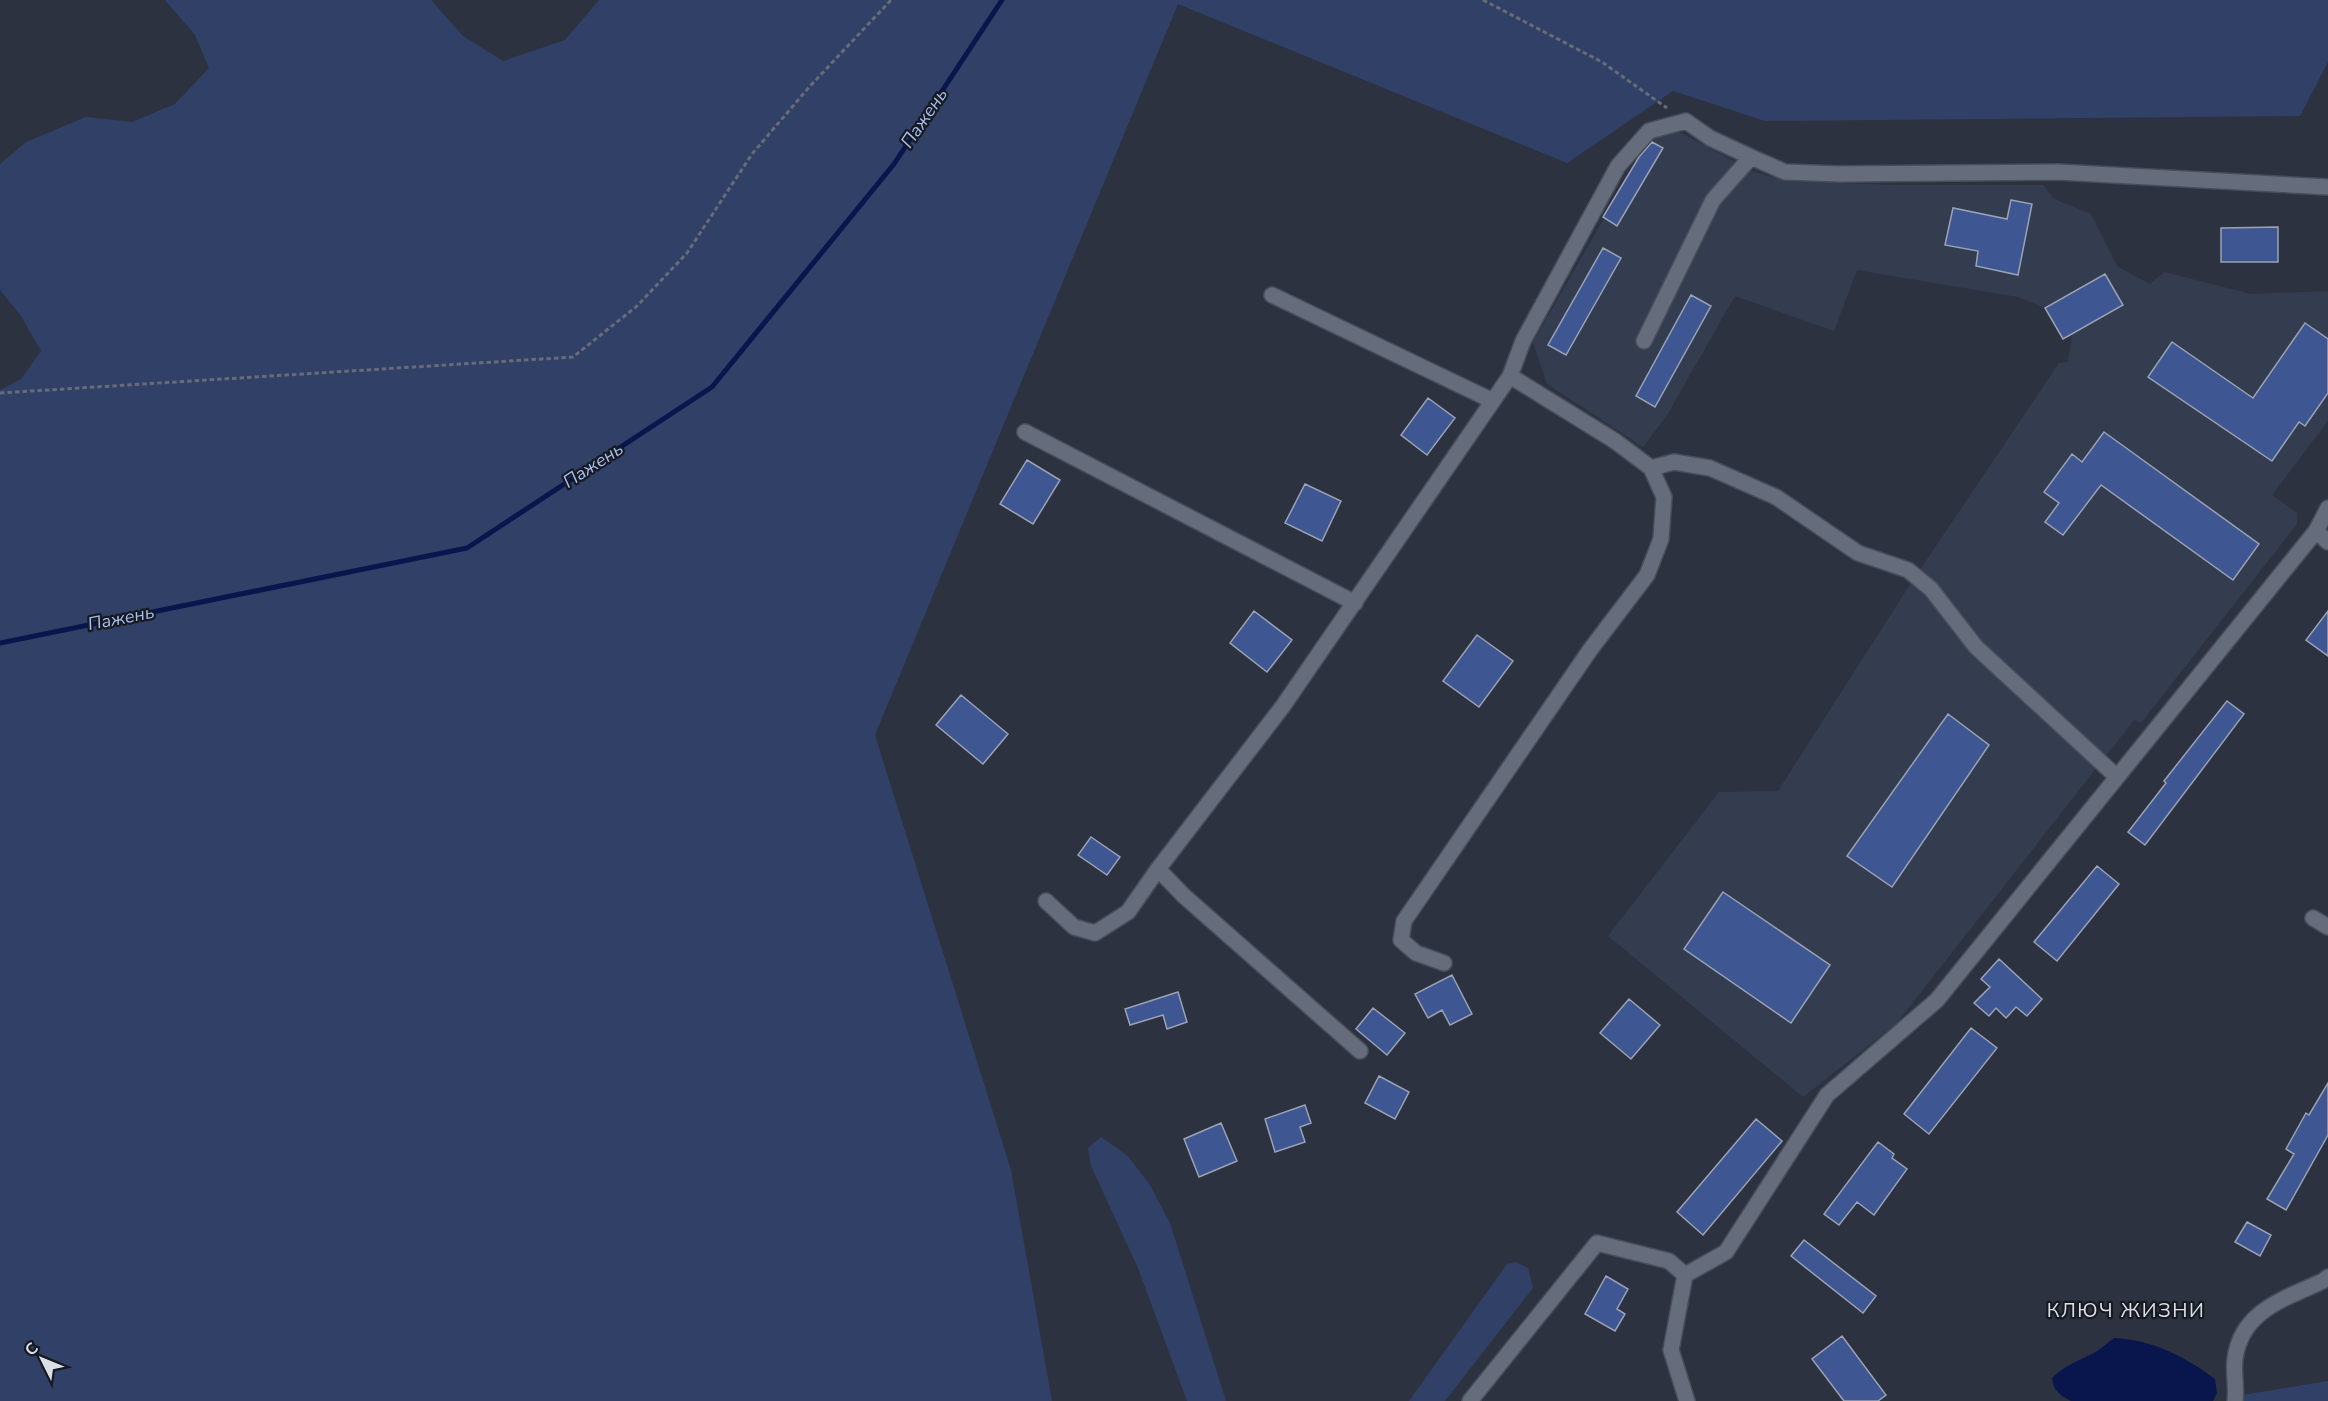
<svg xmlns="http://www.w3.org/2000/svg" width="2328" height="1401" font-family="'Nunito Sans',sans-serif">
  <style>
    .built { fill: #343d50 }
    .green { fill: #304067 }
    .water { fill: #08164d }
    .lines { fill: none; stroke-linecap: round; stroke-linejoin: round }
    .stream { stroke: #08164d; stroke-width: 5 }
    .building { fill: #3e5692; stroke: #9aa2b3; stroke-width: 1.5 }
    .minor-casing { stroke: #484d59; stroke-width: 18 }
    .path { stroke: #676c78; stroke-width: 3; stroke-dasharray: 4.5 3; stroke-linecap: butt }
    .minor { stroke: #656d7c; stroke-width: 15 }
    .labels { text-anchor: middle; stroke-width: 4.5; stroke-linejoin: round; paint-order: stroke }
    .water-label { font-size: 18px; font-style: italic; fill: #a7bef3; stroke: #181a21 }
    .quarter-label { font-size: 20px; letter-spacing: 1.5px; fill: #dbdfe8; stroke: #181a21 }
  </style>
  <rect width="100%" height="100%" fill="#2c3240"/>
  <!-- built -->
  <path class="built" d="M1666,132H1679L1754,172L1788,181L1895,185H2043L2054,199L2091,214L2117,266L2150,284L2164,272L2251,294L2328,291V421L2272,495L2297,513V524L2141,723L2134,720L1896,1024L1803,1097L1608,936L1719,792L1778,791L1911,583L2059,363L2068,362L2072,335L2063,339L2045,308L2018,297L1857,270L1834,331L1735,296L1667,415L1643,447L1547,384L1533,342L1649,140Z"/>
  <!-- green -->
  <path class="green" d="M165,0H431L463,36L503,61L565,40L599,0H2328V62L2300,116L1765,121L1673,91L1567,163L1178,4L875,735L1011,1170L1052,1401H0V390L21,379L41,351L21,316L0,290V164L26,142L86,117L132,122L175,104L209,68L195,35Z
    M1101,1137L1128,1156L1150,1185L1170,1223L1226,1401H1187L1138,1268L1091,1166L1088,1148Z
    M1516,1262L1528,1268L1533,1288L1445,1401H1409L1507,1264Z
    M2328,1381V1401H2235L2236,1396Z"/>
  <!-- water -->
  <path class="water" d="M2114,1338C2153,1340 2184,1356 2215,1379L2217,1393L2213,1401H2071C2061,1396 2053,1391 2052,1378C2065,1365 2078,1361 2094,1353C2101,1349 2107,1343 2114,1338Z"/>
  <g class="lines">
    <!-- stream -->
    <path class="stream" d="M0,643L467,548L712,387L894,164L1002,0"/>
  </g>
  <!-- building -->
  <path class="building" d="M1652,142L1663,148L1617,226L1603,217L1639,157Z
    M2011,200L2032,204L2018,275L1976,266L1978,251L1945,245L1953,208L2007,219Z
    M2278,227V262H2221V228Z
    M1603,248L1621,258L1566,355L1548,345Z
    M2105,274L2123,305L2063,339L2045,308Z
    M1691,295L1711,306L1655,407L1636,396Z
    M2305,323L2328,339V393L2305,426L2299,422L2272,461L2148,377L2172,342L2253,398Z
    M1428,398L1455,418L1427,455L1401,435Z
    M2104,432L2259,544L2233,580L2101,485L2063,535L2045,522L2059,503L2044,492L2072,454L2082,462Z
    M1027,460L1060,480L1033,524L1000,504Z
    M1305,484L1341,501L1322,541L1285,523Z
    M1254,611L1292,640L1267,672L1230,643Z
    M2328,611V656L2306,640Z
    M1477,635L1513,661L1479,707L1443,681Z
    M961,695L1008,734L983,764L936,725Z
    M2227,701L2244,714L2145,845L2128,832L2166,783L2164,781Z
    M1948,714L1989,745L1892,887L1847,856Z
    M1091,837L1120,857L1107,875L1078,855Z
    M2097,866L2119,884L2057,961L2034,942Z
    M1723,892L1830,965L1791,1023L1684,949Z
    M1999,959L2042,999L2027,1016L2016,1007L2006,1018L1996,1008L1989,1016L1974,1003L1990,987L1981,979Z
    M1452,975L1472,1014L1450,1025L1442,1010L1428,1018L1415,994Z
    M1178,992L1187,1022L1167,1029L1163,1015L1130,1025L1125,1009Z
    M1629,999L1660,1025L1631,1059L1600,1033Z
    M1373,1008L1405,1033L1387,1055L1356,1029Z
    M1971,1028L1997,1048L1929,1134L1904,1114Z
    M1379,1076L1409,1092L1395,1119L1365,1103Z
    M2328,1083V1135L2286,1210L2267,1199L2294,1154L2286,1149L2306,1113L2309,1115Z
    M1305,1105L1311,1123L1300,1127L1305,1142L1275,1152L1265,1119Z
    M1756,1119L1782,1141L1703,1235L1677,1212Z
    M1221,1123L1237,1161L1199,1177L1184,1139Z
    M1878,1142L1894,1154L1892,1158L1907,1169L1874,1215L1857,1202L1839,1225L1824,1214Z
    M2247,1222L2271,1235L2260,1256L2235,1242Z
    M1804,1240L1876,1296L1863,1313L1791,1256Z
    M1606,1276L1628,1289L1617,1309L1625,1314L1615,1331L1585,1314Z
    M1842,1336L1886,1395L1878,1401H1844L1812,1359Z"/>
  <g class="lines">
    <defs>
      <path id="minor" d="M1272,295L1493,401
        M1644,341L1713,200L1751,157L1785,172L1839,174L2058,172L2328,187
        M1025,432L1355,603
        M1651,468L1674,462L1710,468L1776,497L1858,553L1908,570L1931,589L1976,647L2117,777
        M2316,531L2328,542
        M1158,869L1184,896L1360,1051
        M1046,901L1074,927L1095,933L1128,912L1158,869L1283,706L1510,376L1523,341L1618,166L1649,131L1686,121L1710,138L1751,157
        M2313,918L2328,927
        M1444,963L1416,953L1401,940L1404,921L1590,650L1647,575L1661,539L1664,497L1651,468L1615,441L1510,376
        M1470,1401L1597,1243L1669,1261L1685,1275
        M1687,1401L1671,1350L1685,1275L1726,1252L1827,1095L1937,1000L2316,531L2328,508
        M2235,1401C2237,1387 2233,1373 2235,1359C2241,1311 2284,1299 2323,1281L2328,1277"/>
    </defs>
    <!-- minor casing -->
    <use href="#minor" class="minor-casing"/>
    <!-- path -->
    <path class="path" d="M1483,0L1602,62L1667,108
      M0,393L573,357L637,306L687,253L752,154L811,85L891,0"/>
    <!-- minor -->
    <use href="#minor" class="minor"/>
  </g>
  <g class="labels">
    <!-- water labels -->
    <g class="water-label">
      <text transform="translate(924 118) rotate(-56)" y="6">Пажень</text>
      <text transform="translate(593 465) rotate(-33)" y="6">Пажень</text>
      <text transform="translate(121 618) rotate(-11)" y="6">Пажень</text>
    </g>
    <!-- quarter labels -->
    <g class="quarter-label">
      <text x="2126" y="1317">КЛЮЧ ЖИЗНИ</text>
    </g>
  </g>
  <!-- north arrow -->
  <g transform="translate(42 1359) rotate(313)" stroke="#181a21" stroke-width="4.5" paint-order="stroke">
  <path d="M0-4.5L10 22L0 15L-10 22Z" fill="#dbdfe8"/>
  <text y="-9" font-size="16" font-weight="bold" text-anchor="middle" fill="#dbdfe8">С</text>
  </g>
</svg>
